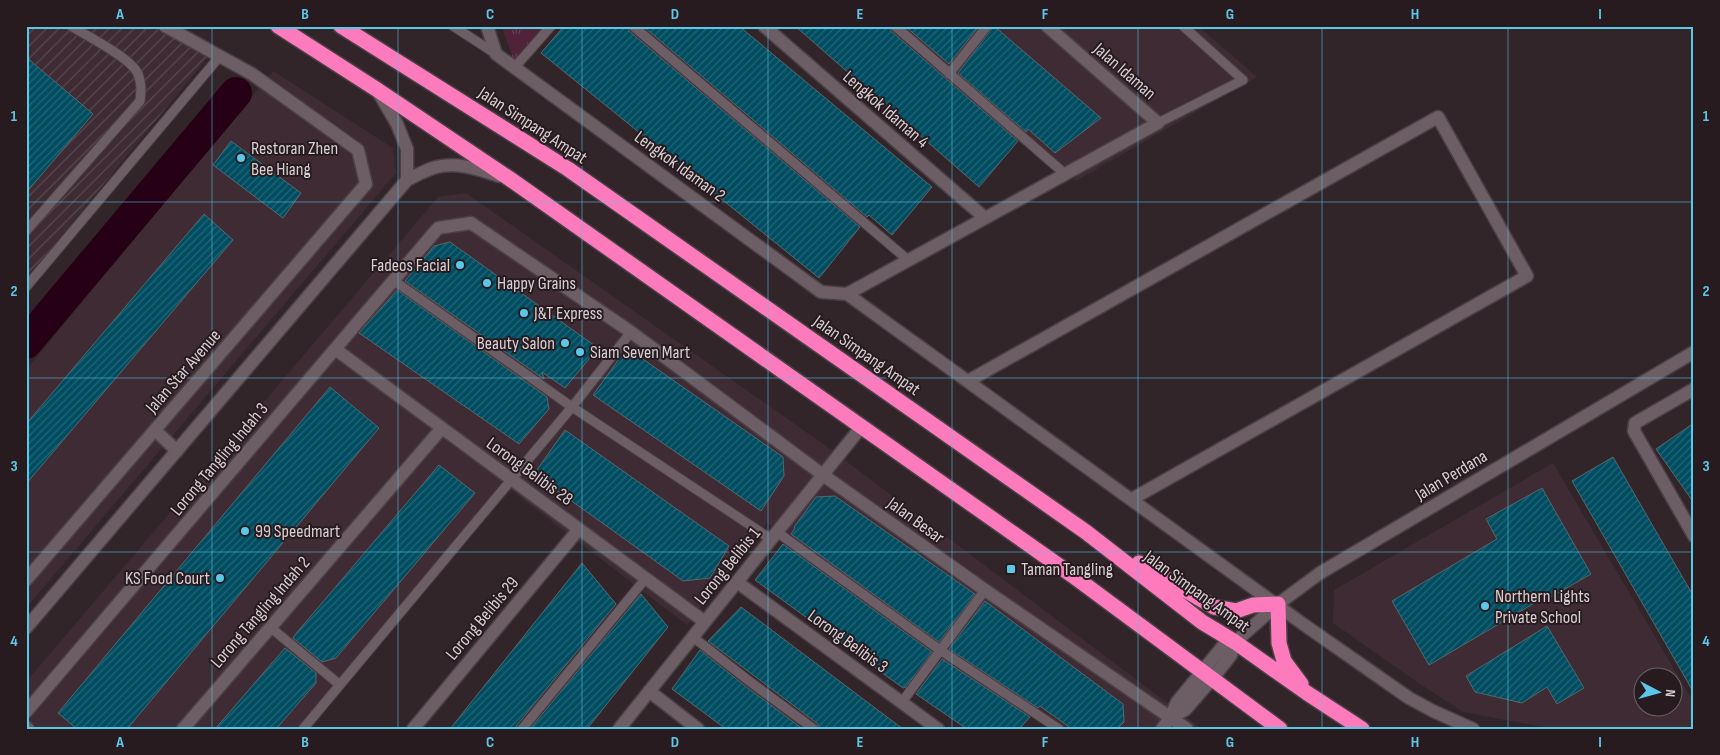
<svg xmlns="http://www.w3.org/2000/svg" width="1720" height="755" font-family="'Sofia Sans Condensed',sans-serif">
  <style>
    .built { fill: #3e2b34; fill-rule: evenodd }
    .industrial { fill: url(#industrial-furrows) }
    .park { fill: url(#park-tufts) }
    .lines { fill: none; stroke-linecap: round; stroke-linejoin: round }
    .river { stroke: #260015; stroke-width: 32 }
    .building { fill: url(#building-hatch); stroke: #57676c }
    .lane-casing { stroke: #4a4045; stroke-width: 11 }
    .street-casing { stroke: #4a4045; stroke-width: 15 }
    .secondary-casing { stroke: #4a4045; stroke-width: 15 }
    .highway-casing { stroke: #4a4045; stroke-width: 18 }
    .lane { stroke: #6c5e64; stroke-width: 9 }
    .street { stroke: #6c5e64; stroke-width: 12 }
    .secondary { stroke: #6c5e64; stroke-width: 12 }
    .highway { stroke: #fd7abc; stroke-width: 15 }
    .grid { fill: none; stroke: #5dc7e8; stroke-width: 1; stroke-opacity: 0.55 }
    .poi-dot { fill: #5dc7e8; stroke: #271b20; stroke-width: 2 }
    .labels { text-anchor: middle; stroke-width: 4; stroke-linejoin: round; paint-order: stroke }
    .street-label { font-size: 18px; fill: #d7cfd2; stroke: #271b20 }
    .poi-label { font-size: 18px; fill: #d7cfd2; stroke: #271b20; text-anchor: start }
    .neatline { fill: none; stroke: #5dc7e8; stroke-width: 2 }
    .grid-label { font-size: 16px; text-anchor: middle; font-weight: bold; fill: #5dc7e8 }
  </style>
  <defs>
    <pattern id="industrial-furrows" width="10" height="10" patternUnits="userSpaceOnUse" patternTransform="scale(1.25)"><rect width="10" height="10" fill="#3e2b34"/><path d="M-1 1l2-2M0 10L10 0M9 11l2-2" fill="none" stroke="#594950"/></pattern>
    <pattern id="park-tufts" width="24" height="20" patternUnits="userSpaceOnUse" patternTransform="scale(1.25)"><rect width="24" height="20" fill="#502339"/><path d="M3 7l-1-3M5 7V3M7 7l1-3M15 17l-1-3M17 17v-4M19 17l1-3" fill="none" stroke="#684255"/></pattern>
    <pattern id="building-hatch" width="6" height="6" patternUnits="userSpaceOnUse" patternTransform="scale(1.25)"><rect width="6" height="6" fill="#004d61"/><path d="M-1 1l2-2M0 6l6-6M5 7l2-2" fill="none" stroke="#246677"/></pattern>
  </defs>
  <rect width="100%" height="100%" fill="#31252a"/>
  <!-- built -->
  <path class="built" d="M889,26H1198L1257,77L1076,181Z
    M273,71L393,148L396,173L26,608V370Z
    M466,193L826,446L1202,729H1064L767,523L687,625L511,490L299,729H26V682L438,197Z
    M1553,463L1694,703V729H1554L1463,712L1417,682L1333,623L1334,590ZM1642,678H1672V708H1642Z"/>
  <!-- industrial -->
  <path class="industrial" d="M26,26H181L217,46L26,279Z"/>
  <!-- park -->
  <path class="park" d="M502,26H551L515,64Z"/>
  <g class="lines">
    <!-- river -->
    <path class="river" d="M26,343L236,93"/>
  </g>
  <!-- building -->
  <path class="building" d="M564,26H627L629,31L860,227L819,278L541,53Z
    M643,26H739L932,187L892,235L869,215L867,217Z
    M795,26H889L891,31L1018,141L979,187Z
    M905,26H979L949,64Z
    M994,26L1101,118L1055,153L1028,129L1026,132L958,73Z
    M26,57L93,114L26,193Z
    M231,141L301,193L283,218L213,165Z
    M204,214L233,240L26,484V424Z
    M450,242L598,348L565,388L542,372L544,379L405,281L434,246Z
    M397,290L547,397L549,409L519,444L359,333Z
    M627,348L783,457L784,476L761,511L593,395Z
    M330,387L379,428L127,729H77L58,713Z
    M1694,423V503L1656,449Z
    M565,430L729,546L710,578L683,581L534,474Z
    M1613,457L1694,597V693L1572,481Z
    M439,465L475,493L336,658L322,662L293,638L294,636Z
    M1542,488L1591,574L1549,598L1548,595L1429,665L1392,601L1497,539L1486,519Z
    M835,496L975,594L939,642L791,534L795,528L794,527L816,497Z
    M783,544L932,652L906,687L903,688L755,580Z
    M582,563L616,604L517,725L516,729H450Z
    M641,594L668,627L587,729H530Z
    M985,601L1123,704L1124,722L1117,729H1072L1040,706L1038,708L949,649Z
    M741,607L903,729H820L818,724L708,641Z
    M1547,626L1584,688L1557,704L1547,687L1522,703L1475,692L1466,676Z
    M285,648L316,673V683L276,729H215Z
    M700,650L745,686L803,729H726L672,689Z
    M942,659L1030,717L1019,729H967L916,694Z"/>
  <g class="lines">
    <defs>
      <path id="lane" d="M453,26L496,54
        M633,26L908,260
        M895,26L1065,174
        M515,67L551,26
        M949,74L987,26
        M1158,123L1243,80L1183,26
        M26,231L140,101C141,92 142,84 138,74C131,58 87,36 71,26
        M393,280L572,407L771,539
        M26,287L220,56
        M777,532L940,650L1059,729
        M270,627L340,685
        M693,637L749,681L814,729
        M902,702L985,590
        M303,729L572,407L631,332
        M522,729L646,578"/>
      <path id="street" d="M487,26L496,54L821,292L847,294
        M764,26L985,218
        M847,294L1303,624L1409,698L1433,711L1473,729
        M847,294L1158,123L1047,26
        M335,349L705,622
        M968,381L1438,117L1527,276L1132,499
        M1694,389L1635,423L1634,431L1694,536
        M155,430L177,451
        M26,580L366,184L358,150L252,74L165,26
        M737,582L938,729
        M649,691L698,729
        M26,712L438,228L471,223L631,332L823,475L985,590L1187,729
        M1170,718L1177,702L1223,646L1235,642L1278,604L1320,573L1694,352
        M26,727L28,729
        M183,729L442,428
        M413,729L579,529
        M619,729L862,426
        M1162,729L1170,718L1185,710L1212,679L1231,655L1235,642"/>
      <path id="secondary" d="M377,90L397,124L407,149V180
        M26,628L407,180C415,176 424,171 433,168C455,161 478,169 499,176"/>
      <path id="highway" d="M278,26L376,89L510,179L1072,575L1280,729
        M341,26L568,169L1086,532L1202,622L1235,642L1307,693L1362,729
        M1139,563L1214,607L1236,611L1253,605L1278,604L1279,643L1284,661L1301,684"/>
    </defs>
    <!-- lane casing -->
    <use href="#lane" class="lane-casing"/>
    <!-- street casing -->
    <use href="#street" class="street-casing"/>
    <!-- secondary casing -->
    <use href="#secondary" class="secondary-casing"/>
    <!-- highway casing -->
    <use href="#highway" class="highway-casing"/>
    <!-- lane -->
    <use href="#lane" class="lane"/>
    <!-- street -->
    <use href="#street" class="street"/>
    <!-- secondary -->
    <use href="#secondary" class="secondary"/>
    <!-- highway -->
    <use href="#highway" class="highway"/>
  </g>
  <!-- grid -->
  <path class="grid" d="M212,26V729M398,26V729M582,26V729M768,26V729M952,26V729M1138,26V729M1322,26V729M1508,26V729M26,202H1694M26,378H1694M26,552H1694"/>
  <!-- markers -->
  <g class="poi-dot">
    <circle cx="241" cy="158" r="5"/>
    <circle cx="460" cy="265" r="5"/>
    <circle cx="487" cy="283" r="5"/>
    <circle cx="524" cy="313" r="5"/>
    <circle cx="565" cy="343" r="5"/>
    <circle cx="580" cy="352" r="5"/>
    <circle cx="245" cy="531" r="5"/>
    <rect x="1006" y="564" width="10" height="10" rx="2.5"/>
    <circle cx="220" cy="578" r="5"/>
    <circle cx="1485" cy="606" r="5"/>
  </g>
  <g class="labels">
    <!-- street labels -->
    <g class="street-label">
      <text transform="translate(1125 71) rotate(41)" y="6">Jalan Idaman</text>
      <text transform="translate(886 109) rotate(41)" y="6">Lengkok Idaman 4</text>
      <text transform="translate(533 125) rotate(33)" y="6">Jalan Simpang Ampat</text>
      <text transform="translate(680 166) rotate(36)" y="6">Lengkok Idaman 2</text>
      <text transform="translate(867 355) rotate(35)" y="6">Jalan Simpang Ampat</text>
      <text transform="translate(183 371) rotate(-49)" y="6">Jalan Star Avenue</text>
      <text transform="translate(219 459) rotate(-50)" y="6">Lorong Tangling Indah 3</text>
      <text transform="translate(530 471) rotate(36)" y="6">Lorong Belibis 28</text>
      <text transform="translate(1451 475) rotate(-31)" y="6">Jalan Perdana</text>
      <text transform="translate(916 520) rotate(36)" y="6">Jalan Besar</text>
      <text transform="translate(727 566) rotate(-51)" y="6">Lorong Belibis 1</text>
      <text transform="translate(1197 591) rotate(36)" y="6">Jalan Simpang Ampat</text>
      <text transform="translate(260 612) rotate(-49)" y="6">Lorong Tangling Indah 2</text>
      <text transform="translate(482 618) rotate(-50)" y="6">Lorong Belibis 29</text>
      <text transform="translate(848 641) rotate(36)" y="6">Lorong Belibis 3</text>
    </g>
    <!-- poi labels -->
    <g class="poi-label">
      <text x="251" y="154">Restoran Zhen<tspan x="251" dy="21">Bee Hiang</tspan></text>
      <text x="450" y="271" text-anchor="end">Fadeos Facial</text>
      <text x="497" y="289">Happy Grains</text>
      <text x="534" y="319">J&amp;T Express</text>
      <text x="555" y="349" text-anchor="end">Beauty Salon</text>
      <text x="590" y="358">Siam Seven Mart</text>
      <text x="255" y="537">99 Speedmart</text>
      <text x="1021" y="575">Taman Tangling</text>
      <text x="210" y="584" text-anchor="end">KS Food Court</text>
      <text x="1495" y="602">Northern Lights<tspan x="1495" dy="21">Private School</tspan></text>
    </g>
  </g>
  <!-- border -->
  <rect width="1720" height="755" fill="none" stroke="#271b20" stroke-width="55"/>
  <!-- north arrow -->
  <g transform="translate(1658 692) rotate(96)"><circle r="24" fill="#271b20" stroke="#6d6367"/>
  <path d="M0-4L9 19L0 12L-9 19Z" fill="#5dc7e8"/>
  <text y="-8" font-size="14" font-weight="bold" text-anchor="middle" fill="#d7cfd2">N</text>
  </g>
  <rect x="28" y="28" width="1664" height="700" class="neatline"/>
  <g class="grid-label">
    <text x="120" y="19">A</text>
    <text x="305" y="19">B</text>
    <text x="490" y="19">C</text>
    <text x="675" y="19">D</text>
    <text x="860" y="19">E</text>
    <text x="1045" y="19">F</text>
    <text x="1230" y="19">G</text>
    <text x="1415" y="19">H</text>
    <text x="1600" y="19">I</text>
    <text x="14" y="121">1</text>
    <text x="1706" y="121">1</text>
    <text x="14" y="296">2</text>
    <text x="1706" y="296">2</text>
    <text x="14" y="471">3</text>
    <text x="1706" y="471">3</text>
    <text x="14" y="646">4</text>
    <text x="1706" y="646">4</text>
    <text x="120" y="747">A</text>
    <text x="305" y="747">B</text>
    <text x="490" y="747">C</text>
    <text x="675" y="747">D</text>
    <text x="860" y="747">E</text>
    <text x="1045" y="747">F</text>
    <text x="1230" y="747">G</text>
    <text x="1415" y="747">H</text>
    <text x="1600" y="747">I</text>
  </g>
</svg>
